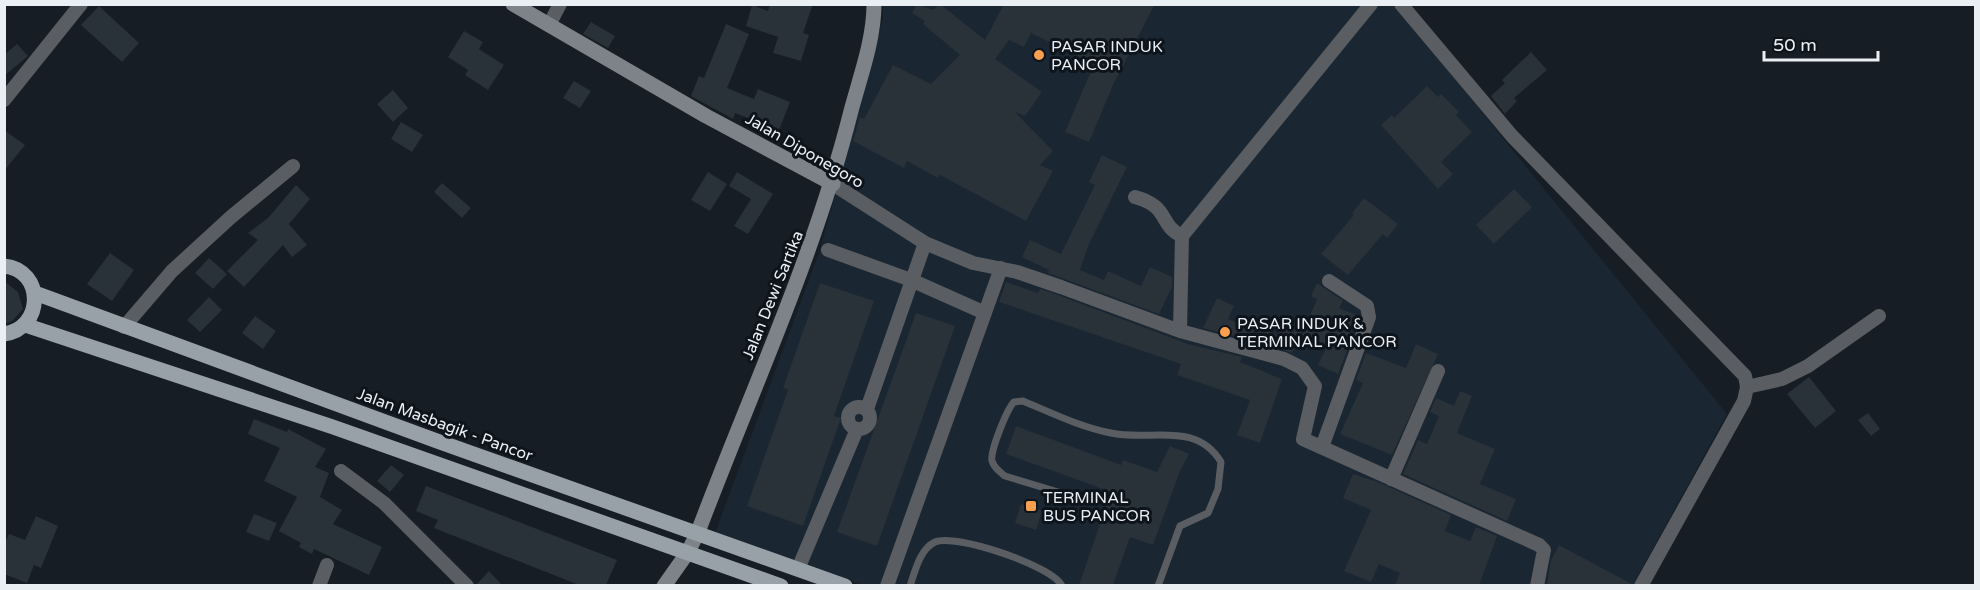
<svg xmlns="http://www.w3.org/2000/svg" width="1980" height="590" font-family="'Varela Round',sans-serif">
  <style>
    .built { fill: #1a2632 }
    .building { fill: #293139 }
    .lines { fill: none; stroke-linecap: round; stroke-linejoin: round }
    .lane { stroke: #5a5d61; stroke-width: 7 }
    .street { stroke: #5a5d61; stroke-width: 14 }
    .secondary { stroke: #7d8389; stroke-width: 15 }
    .primary { stroke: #98a0a8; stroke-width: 15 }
    .poi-dot { fill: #fa9f4f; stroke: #0d141b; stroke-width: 2 }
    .labels { text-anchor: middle; stroke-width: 6; stroke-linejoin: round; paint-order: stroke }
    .poi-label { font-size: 16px; fill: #eaeff4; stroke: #0d141b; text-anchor: start }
    .street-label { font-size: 16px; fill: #eaeff4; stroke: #0d141b }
  </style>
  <rect width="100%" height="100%" fill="#161d24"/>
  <!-- built -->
  <path class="built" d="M883,5H1395L1727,414L1633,585H862L715,533L820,250L883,18Z"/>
  <!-- building -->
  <path class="building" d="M770,4H813L803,33L809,35L801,61L773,53L778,37L746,26L752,5L768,11Z
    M917,4L933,10L940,4L985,40L1004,4H1155L1114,83L1089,142L1065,132L1094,64L1031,33L1024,47L1009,40L995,59L1042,92L1025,116L1014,111L1053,151L1040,165L1053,171L1026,221L940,175L938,178L907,161L904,168L853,141L860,117L864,119L893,65L931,84L960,55L923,24L925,21L912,13Z
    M99,6L139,43L122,62L81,25Z
    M591,22L615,36L608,48L583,34Z
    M726,24L749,34L727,88L754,99L758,89L790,102L779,130L735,113L733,119L691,96L699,76L704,78Z
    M464,31L483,42L479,49L504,65L488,90L465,75L468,70L448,57Z
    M17,44L28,56L4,76V55Z
    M1531,52L1547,70L1514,98L1517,101L1505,114L1491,96L1505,83L1502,80Z
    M574,81L591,91L580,108L563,98Z
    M1427,86L1438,97L1441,94L1459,112L1456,115L1472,132L1441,162L1453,174L1438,189L1381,125L1392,115L1394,118Z
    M393,90L408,108L393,122L377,104Z
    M401,122L423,135L412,152L391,139Z
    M4,130L25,145L4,171Z
    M1102,155L1127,167L1088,246L1080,270L1104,280L1108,271L1141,286L1150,267L1172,277V287L1159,314L1048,273L1049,270L1022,257L1030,240L1061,254L1095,185L1089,182Z
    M708,172L727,184L710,211L691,200Z
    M737,172L773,194L748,234L734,226L751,199L729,186Z
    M442,183L471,208L462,218L434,192Z
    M296,185L310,199L289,224L307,245L292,257L283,245L244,287L227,271L258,240L248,233L268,218Z
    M1514,189L1532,207L1494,244L1476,225Z
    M1364,198L1398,224L1387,238L1383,234L1348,275L1321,254L1354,215L1352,213Z
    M110,253L134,270L112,301L87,284Z
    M209,258L227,274L213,289L195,273Z
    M4,281L18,292L23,309L12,321L4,324Z
    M1006,282L1038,293L1040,289L1058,295L1188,344L1242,357L1240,362L1282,379L1260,443L1237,435L1250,400L1177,375L1181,364L999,302Z
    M820,283L874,301L834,416L841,418L803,526L747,506L788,390L783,388Z
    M1317,283L1343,301L1339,308L1356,315L1347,338L1351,340L1338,374L1318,365L1327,346L1302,335L1317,299L1311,296Z
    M209,297L222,310L200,332L187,320Z
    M1217,298L1234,306L1228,319L1254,330L1249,340L1203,328Z
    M916,313L955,326L877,546L837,532Z
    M255,316L276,331L263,349L242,333Z
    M1283,323L1302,331L1292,353L1255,340L1260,327L1278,335Z
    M1416,344L1438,354L1392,455L1340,434L1363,383L1356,380L1366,353L1406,368Z
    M1809,377L1836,411L1815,428L1787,394Z
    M1460,391L1472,396L1457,433L1495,449L1480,484L1516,499L1507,521L1403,474L1418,440L1427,444L1439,416L1430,412L1436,398L1454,406Z
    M1868,413L1880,429L1871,436L1858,420Z
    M254,419L287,432L288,429L326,449L315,467L329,473L320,497L342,510L333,524L382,547L369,575L314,549L312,554L299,547L301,543L279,531L297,497L264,481L280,448L248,434Z
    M1016,426L1121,465L1123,460L1157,472L1170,446L1189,454L1180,471L1153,545L1130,537L1113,585H1079L1111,492L1006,454Z
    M391,465L404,475L390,492L377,481Z
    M1353,474L1378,482L1451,515L1445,531L1470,541L1476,527L1497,536L1479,585H1395L1400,573L1379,564L1371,582L1344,571L1371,510L1343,498Z
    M426,486L617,560L606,585H579L434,528L438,520L416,511Z
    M1021,504L1042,511L1036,530L1015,523Z
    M254,514L277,523L269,541L246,532Z
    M36,516L58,526L41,568L34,565L27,583L4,574V545L9,534L25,540Z
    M1559,545L1632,584V585L1547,584L1551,560Z
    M489,571L502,585H476Z"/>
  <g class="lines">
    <!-- lane -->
    <path class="lane" d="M1088,501L1005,476C1000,472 994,468 992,461C990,451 1007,409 1014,402L1023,401C1052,413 1080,427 1111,433C1150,442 1195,420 1221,462L1218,489L1208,513L1180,526L1158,586
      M910,586C915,571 920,549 935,542C955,533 1053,566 1062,586"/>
    <!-- street -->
    <path class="street" d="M1401,4L1512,136L1745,376L1747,387L1744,401L1641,586
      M549,25L560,4
      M4,100L81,4
      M833,184L925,243L867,409
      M1135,197C1171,207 1158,225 1182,236L1371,4
      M925,243L973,263L1017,272L1061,287L1180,331L1284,359L1302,368L1315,386L1303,439L1539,545L1544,550L1537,586
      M828,250L911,280L985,313
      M124,327L172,271L231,217L293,166
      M1180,331L1182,236
      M1747,387L1782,379L1808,366L1879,316
      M848 418a11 11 0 1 1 22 0a11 11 0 1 1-22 0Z
      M1322,447L1369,317L1367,306L1329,281
      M341,471L384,503L467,586
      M1391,479L1438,371
      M798,569L857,429
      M319,586L327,565
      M887,586L1001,268"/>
    <!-- secondary -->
    <path class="secondary" d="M513,4L706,116L833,184
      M664,586L688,552L698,532C751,391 814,258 851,111C860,77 874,40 874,4"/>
    <!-- primary -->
    <path class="primary" d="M4,266C45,270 44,329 4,334
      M35,293L437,441L845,586
      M25,325L333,427L781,586"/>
  </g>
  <!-- markers -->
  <g class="poi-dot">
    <circle cx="1039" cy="55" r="6"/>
    <circle cx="1225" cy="332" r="6"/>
    <rect x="1025" y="500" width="12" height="12" rx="3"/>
  </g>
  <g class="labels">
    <!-- poi labels -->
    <g class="poi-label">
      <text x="1051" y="52">PASAR INDUK<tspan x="1051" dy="18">PANCOR</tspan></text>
      <text x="1237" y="329">PASAR INDUK &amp;<tspan x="1237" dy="18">TERMINAL PANCOR</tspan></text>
      <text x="1043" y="503">TERMINAL<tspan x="1043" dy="18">BUS PANCOR</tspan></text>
    </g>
    <!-- street labels -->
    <g class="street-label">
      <text transform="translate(805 150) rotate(30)" y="6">Jalan Diponegoro</text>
      <text transform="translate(772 295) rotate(-68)" y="6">Jalan Dewi Sartika</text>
      <text transform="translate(445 424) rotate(20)" y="6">Jalan Masbagik - Pancor</text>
    </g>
  </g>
  <!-- border -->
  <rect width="1980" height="590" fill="none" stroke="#eaeff4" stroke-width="12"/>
  <!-- scale -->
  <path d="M1764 51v9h114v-9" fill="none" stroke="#eaeff4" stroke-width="3"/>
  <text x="1773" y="51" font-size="18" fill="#eaeff4" stroke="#0d141b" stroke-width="4.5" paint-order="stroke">50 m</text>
</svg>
